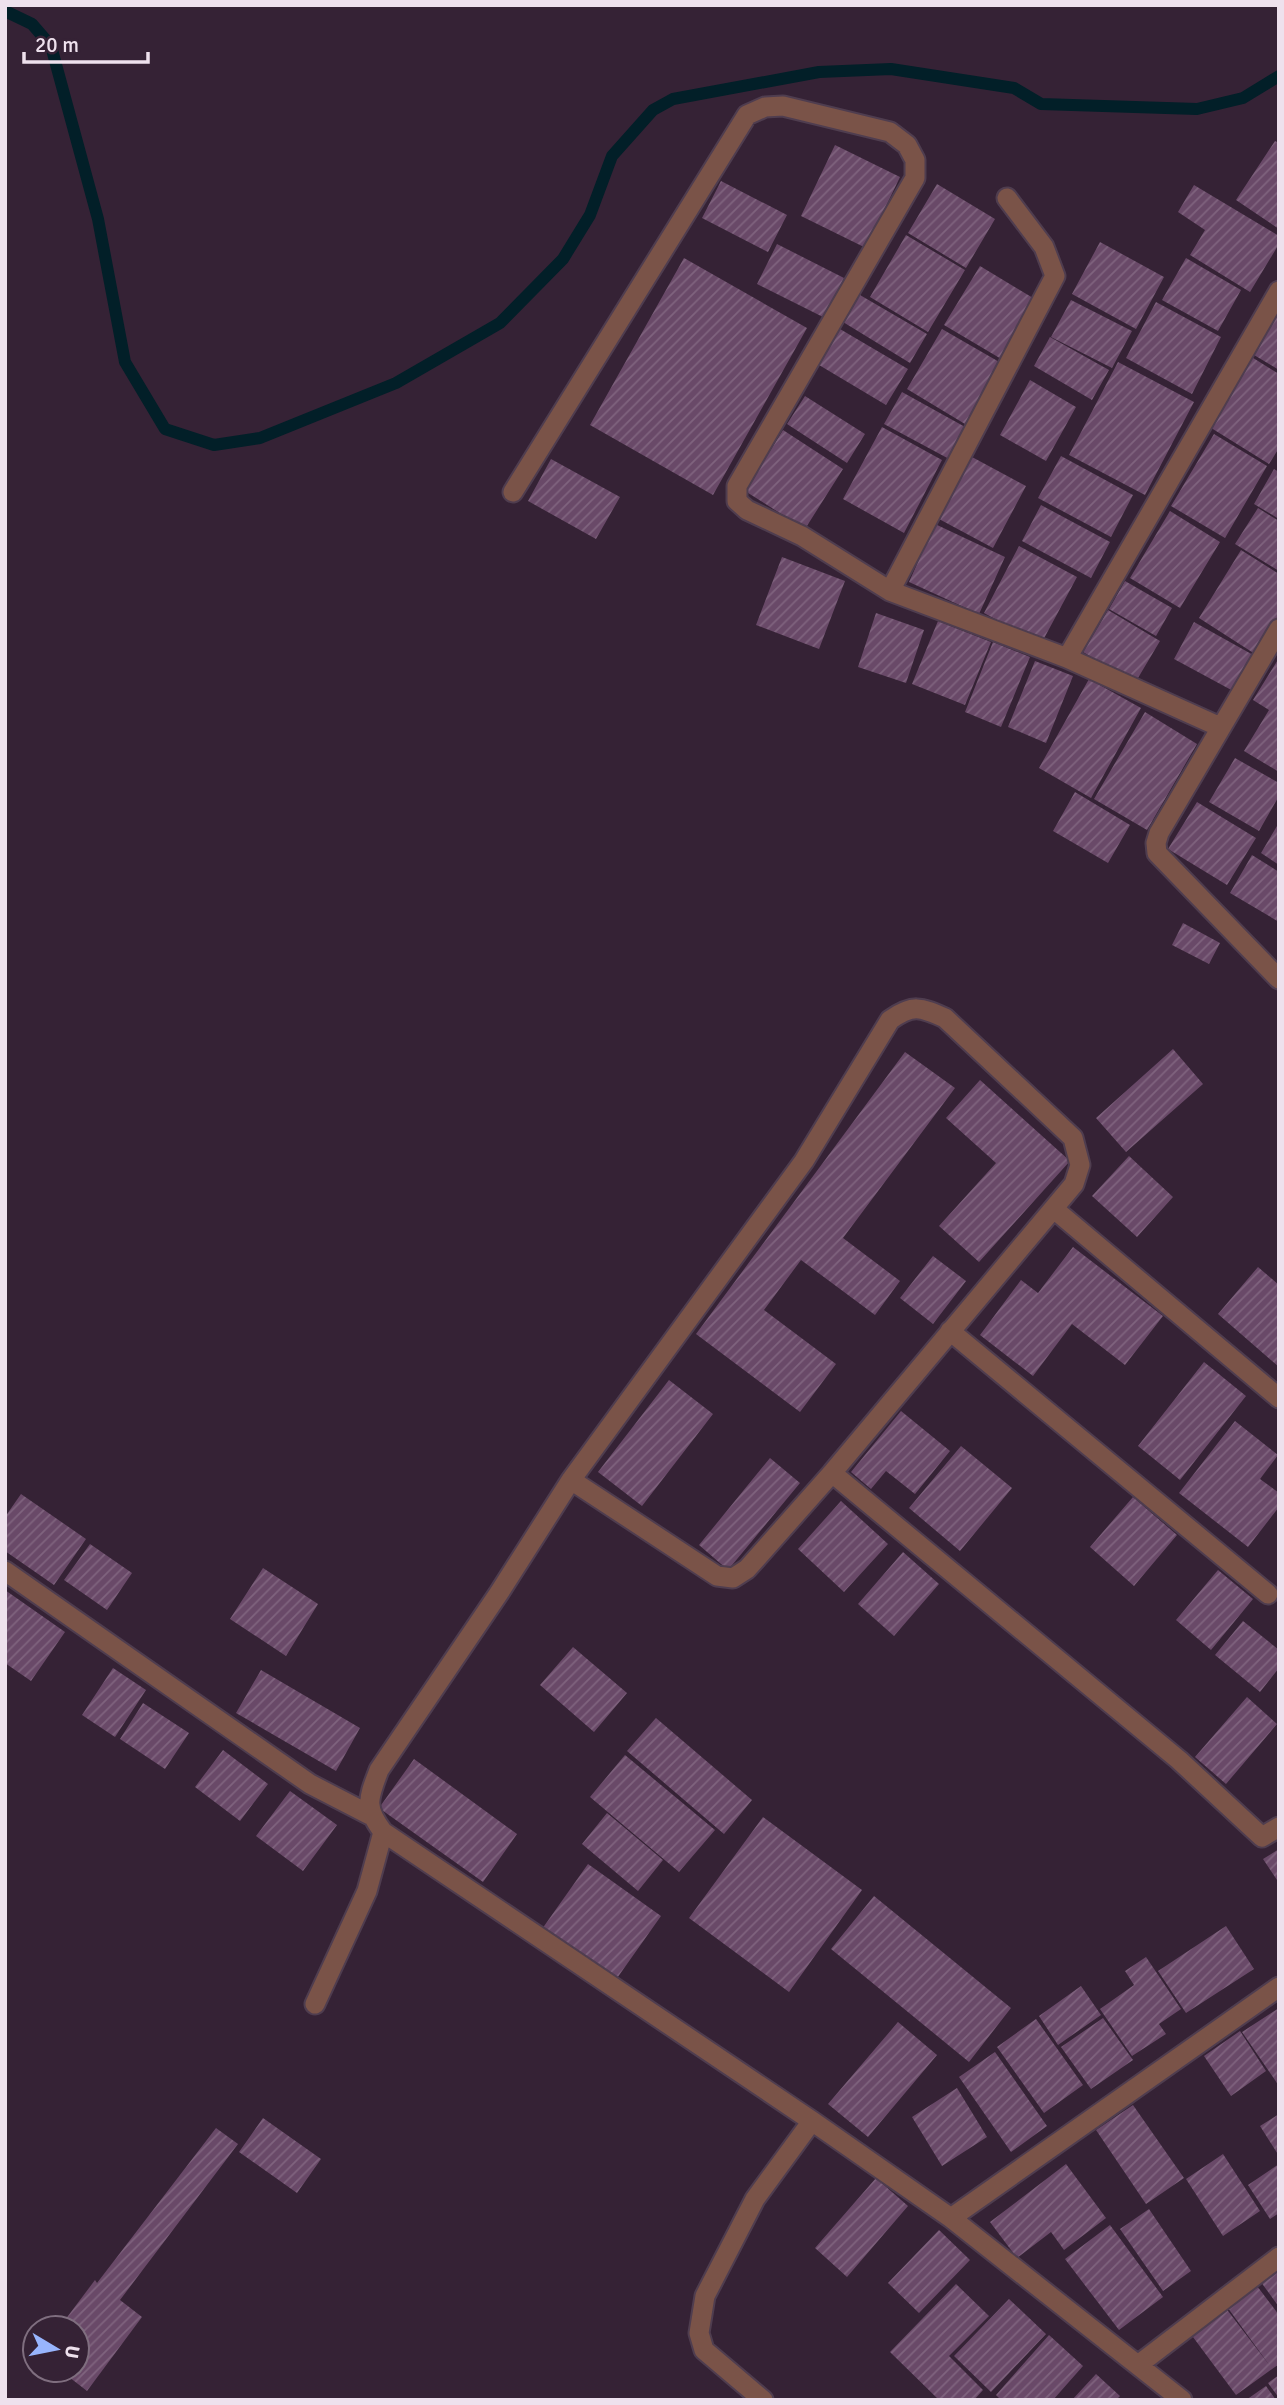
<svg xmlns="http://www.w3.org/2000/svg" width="1284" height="2405" font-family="Signika,sans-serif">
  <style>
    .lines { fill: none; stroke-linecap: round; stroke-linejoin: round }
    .stream { stroke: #021f28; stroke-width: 12 }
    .building { fill: url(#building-hatch) }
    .minor-casing { stroke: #4f3d4f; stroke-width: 23 }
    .minor { stroke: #7a5348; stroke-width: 19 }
  </style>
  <defs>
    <pattern id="building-hatch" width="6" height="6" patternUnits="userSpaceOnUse" patternTransform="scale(1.75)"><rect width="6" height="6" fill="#694968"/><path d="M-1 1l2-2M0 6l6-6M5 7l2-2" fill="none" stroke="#7f637e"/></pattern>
  </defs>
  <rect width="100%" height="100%" fill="#352235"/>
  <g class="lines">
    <!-- stream -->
    <path class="stream" d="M5,11L32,24L51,46L98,219L125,362L165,429L214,445L260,438L396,383L500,323L563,259L590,215L612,156L653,110L673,99L819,72L891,69L1014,88L1041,104L1197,109L1243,98L1279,76"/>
  </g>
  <!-- building -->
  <path class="building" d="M1275,141L1279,143V229L1236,200Z
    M835,145L900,177L866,248L801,216Z
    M721,181L787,215L768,252L702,218Z
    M937,184L995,219L966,268L908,233Z
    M1194,185L1279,236V244L1250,292L1190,255L1205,230L1178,212Z
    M906,235L965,270L928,332L870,297Z
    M1100,242L1164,277L1136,329L1072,294Z
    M777,244L844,278L825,318L757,284Z
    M684,258L807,328L713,495L590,425Z
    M1186,258L1241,290L1218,331L1162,300Z
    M980,266L1038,301L1003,360L944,325Z
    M860,295L927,334L910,363L843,322Z
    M1071,300L1132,331L1112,368L1051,337Z
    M1156,302L1221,337L1192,394L1126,358Z
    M1273,313L1279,317V370L1249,352Z
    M840,329L908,369L886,405L819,365Z
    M942,329L1001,363L965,424L907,389Z
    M1050,337L1109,370L1092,400L1034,366Z
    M1250,356L1279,374V448L1269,464L1208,426Z
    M1118,362L1194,402L1145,495L1069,455Z
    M1030,380L1076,407L1046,461L1000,435Z
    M902,392L967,428L951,460L884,424Z
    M805,396L865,434L847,463L787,424Z
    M882,427L942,460L904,533L843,499Z
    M783,430L843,469L805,529L745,491Z
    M1214,434L1267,466L1225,538L1171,506Z
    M1061,456L1133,495L1111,537L1038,498Z
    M972,457L1026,486L993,548L939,519Z
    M551,459L620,497L596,539L528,501Z
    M1274,469L1279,472V519L1254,504Z
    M1041,505L1110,542L1091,578L1022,541Z
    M1258,508L1279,521V571L1235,544Z
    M1170,511L1220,542L1180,608L1130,578Z
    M935,524L1005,557L979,614L909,582Z
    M1019,546L1077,577L1041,644L984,613Z
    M1241,550L1279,574V615L1255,654L1199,618Z
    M782,557L845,581L819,649L756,625Z
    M1125,581L1172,608L1156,636L1109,609Z
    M1108,610L1160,641L1135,683L1083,652Z
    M876,613L924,630L906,683L858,667Z
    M938,621L991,642L965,705L912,684Z
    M1194,622L1255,656L1235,692L1174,659Z
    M993,642L1030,657L1001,727L965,712Z
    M1279,658V772L1244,751L1269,710L1253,700Z
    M1035,661L1073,676L1046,743L1008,727Z
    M1089,679L1141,708L1091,798L1039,768Z
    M1145,712L1197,744L1147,830L1094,799Z
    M1235,758L1279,783V796L1259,831L1209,802Z
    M1075,792L1130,825L1108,863L1053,831Z
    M1197,802L1256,838L1227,885L1168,849Z
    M1277,826L1279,827V865L1261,853Z
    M1252,855L1279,872V922L1230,893Z
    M1183,923L1220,943L1209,964L1172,945Z
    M1173,1049L1203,1084L1126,1152L1096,1118Z
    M905,1052L955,1088L843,1238L900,1281L875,1315L801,1260L764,1310L836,1364L800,1412L696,1334Z
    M980,1080L1070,1161L979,1262L939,1226L996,1163L946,1118Z
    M1129,1156L1173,1197L1137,1237L1092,1196Z
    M1073,1247L1163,1316L1125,1365L1072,1324L1033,1376L980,1335L1021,1280L1038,1293Z
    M933,1256L966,1281L933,1324L900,1298Z
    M1258,1267L1279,1285V1367L1218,1314Z
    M1204,1362L1246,1396L1180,1480L1138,1446Z
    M669,1380L713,1414L642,1506L598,1472Z
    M901,1411L950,1451L915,1494L886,1471L871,1489L851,1472Z
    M1235,1421L1278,1455L1260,1479L1279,1493V1507L1248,1547L1179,1493Z
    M961,1446L1012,1488L960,1551L909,1508Z
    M770,1458L800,1483L728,1570L699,1545Z
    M21,1494L86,1539L54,1585L5,1551V1517Z
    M1133,1497L1177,1535L1134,1586L1090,1547Z
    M841,1501L888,1544L844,1592L798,1549Z
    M90,1544L132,1573L107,1610L64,1580Z
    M903,1552L939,1584L894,1636L858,1604Z
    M263,1568L318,1604L286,1656L230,1619Z
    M1218,1570L1253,1599L1211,1650L1176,1620Z
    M5,1590L65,1632L31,1681L5,1663Z
    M1243,1621L1279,1650V1668L1260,1692L1215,1655Z
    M573,1647L627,1693L594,1732L540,1685Z
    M113,1668L146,1690L115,1737L82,1715Z
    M261,1670L360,1728L336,1771L236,1713Z
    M1247,1697L1277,1724L1226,1784L1195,1757Z
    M143,1703L189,1733L165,1769L120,1739Z
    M656,1718L752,1800L724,1834L627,1751Z
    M223,1750L268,1784L240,1821L195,1787Z
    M625,1755L715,1830L679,1872L590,1797Z
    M414,1759L517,1834L483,1882L379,1808Z
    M290,1791L337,1825L303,1871L256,1836Z
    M607,1813L663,1860L638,1891L582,1844Z
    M763,1817L862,1890L789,1992L689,1918Z
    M1279,1849V1883L1263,1859Z
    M588,1864L661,1916L615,1981L542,1929Z
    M874,1896L1011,2008L969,2062L831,1949Z
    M1226,1926L1254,1969L1186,2013L1158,1971Z
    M1146,1957L1181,2009L1159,2024L1166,2034L1132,2056L1100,2009L1134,1985L1125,1971Z
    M1081,1986L1101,2015L1058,2045L1039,2016Z
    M1279,2008V2086L1242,2032Z
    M1103,2018L1133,2060L1091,2089L1061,2047Z
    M1036,2019L1083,2085L1044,2113L997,2047Z
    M898,2022L937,2055L868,2137L828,2104Z
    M1240,2031L1266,2071L1231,2096L1204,2056Z
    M995,2052L1047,2126L1011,2152L959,2077Z
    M957,2088L987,2137L942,2166L912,2117Z
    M1133,2105L1184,2178L1146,2204L1096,2130Z
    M1279,2114V2156L1260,2126Z
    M263,2118L321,2159L297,2193L239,2152Z
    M216,2128L238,2144L120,2300L142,2317L87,2391L60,2370H77V2328H59L95,2280L97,2283Z
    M1223,2154L1260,2211L1223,2236L1186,2179Z
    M1066,2164L1106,2218L1064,2250L1051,2232L1017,2258L990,2222Z
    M1279,2164V2213L1270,2219L1248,2185Z
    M876,2178L908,2206L847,2277L815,2248Z
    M1149,2209L1191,2271L1163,2291L1120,2229Z
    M1110,2225L1163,2297L1119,2330L1065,2259Z
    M939,2230L970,2260L919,2313L888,2283Z
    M1279,2263V2307L1258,2278Z
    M1254,2282L1279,2315V2364L1236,2395L1190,2333L1225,2307L1270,2366L1225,2304Z
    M956,2284L989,2316L949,2356L983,2390L974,2400H939L890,2352Z
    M1009,2299L1046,2334L991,2392L954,2356Z
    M1049,2335L1083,2366L1053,2400H1001L996,2395Z
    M1096,2374L1120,2396L1116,2400H1072Z
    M1279,2375V2398L1268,2383Z
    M1266,2386L1276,2400H1246Z"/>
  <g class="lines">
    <defs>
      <path id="minor" d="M513,492L747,115L765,107L783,106L890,132L907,145L915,160V178L737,486V501L747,510L802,536L890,591L1067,658L1220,727
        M890,591L1055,276L1044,247L1007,198
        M1279,629L1159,833L1156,843L1157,853L1279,979
        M1067,658L1279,291
        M1054,1209L1279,1398
        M950,1331L1268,1594
        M832,1473L1179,1760L1262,1837L1279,1827
        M571,1480L717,1576L733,1578L747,1569L832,1473L1074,1184L1080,1165L1073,1138L945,1018C920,1007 913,1004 890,1020L804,1161L571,1480L499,1593L379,1770C368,1799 364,1807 383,1832L812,2121L951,2218L1182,2400
        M5,1571L310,1784L370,1815
        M315,2004L367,1891L383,1832
        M951,2218L1279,1987
        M1138,2365L1279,2257
        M763,2400L704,2350L699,2333L705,2296L755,2199L812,2121"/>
    </defs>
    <!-- minor casing -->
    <use href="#minor" class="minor-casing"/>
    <!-- minor -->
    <use href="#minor" class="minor"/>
  </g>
  <!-- border -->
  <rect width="1284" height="2405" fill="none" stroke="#eee1ed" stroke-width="14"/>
  <!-- north arrow -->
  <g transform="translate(56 2349) rotate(100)"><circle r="33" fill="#352235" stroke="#7f6e7f" stroke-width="2"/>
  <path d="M0-5L12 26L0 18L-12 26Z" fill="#98b5fd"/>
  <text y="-10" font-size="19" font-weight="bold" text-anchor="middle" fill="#eee1ed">U</text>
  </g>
  <!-- scale -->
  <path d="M24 52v10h124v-10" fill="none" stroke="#eee1ed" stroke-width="3.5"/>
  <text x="35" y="52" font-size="21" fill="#eee1ed" stroke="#352235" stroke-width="5" paint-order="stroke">20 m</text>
</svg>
